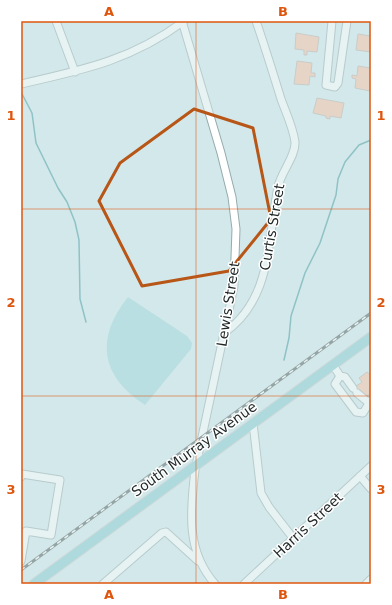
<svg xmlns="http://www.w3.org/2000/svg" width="392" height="605" font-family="'DejaVu Sans',sans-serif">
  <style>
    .green { fill: #9bd6da }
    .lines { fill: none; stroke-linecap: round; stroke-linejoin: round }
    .stream { stroke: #3c959b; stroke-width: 1.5 }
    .building { fill: #fcbe9e; stroke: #bcaba3 }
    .minor-casing { stroke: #96abac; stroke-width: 9 }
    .major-casing { stroke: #c5c7c7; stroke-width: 11 }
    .minor { stroke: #fff; stroke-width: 7 }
    .major { stroke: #83cacf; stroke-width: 9 }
    .rail-casing { stroke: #495454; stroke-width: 3 }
    .rail { stroke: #fff; stroke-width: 1.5; stroke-dasharray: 4.5; stroke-linecap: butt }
    .marked { fill: none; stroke: #b75617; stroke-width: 3; stroke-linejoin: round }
    .grid { fill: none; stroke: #de560d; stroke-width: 1; stroke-opacity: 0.55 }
    .labels { text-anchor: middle; stroke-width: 3; stroke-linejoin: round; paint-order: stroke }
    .street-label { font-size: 14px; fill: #1f2727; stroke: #fff }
    .neatline { fill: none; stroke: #de560d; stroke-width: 1.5 }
    .grid-label { font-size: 13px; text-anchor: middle; font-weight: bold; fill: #de560d }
  </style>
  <rect width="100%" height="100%" fill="#d3e8ea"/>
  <!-- green -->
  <path class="green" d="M128,297L187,336L192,343L191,349L145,405C100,376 95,338 128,297Z"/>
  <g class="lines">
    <!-- stream -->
    <path class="stream" d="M21,92L32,113L36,143L58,188L67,202L75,222L79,240L80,299L86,322
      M284,360L289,338L291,316L305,273L320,243L336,195L338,179L345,162L359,145L371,140"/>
  </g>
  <!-- building -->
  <path class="building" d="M296,33L319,37L317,52L307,51V55H304V50L295,49Z
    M358,34L371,36V52L356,50Z
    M297,61L312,63L311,73H315V77L310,76L309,85L294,84Z
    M358,66L371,68L370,91L355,88L356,79L352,78V75L357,76Z
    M317,98L344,103L341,118L330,116V119L326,118V116L313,113Z
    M367,372L371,375V389L369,390L371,393L364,398L355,395L351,390L362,382L359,378Z"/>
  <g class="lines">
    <defs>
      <path id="minor" d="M56,21L75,72
        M182,21L221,153L232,197L236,229L234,286L195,470C190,512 186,551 215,584
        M332,21L326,85L335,87L338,83L347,21
        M21,84C83,70 132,60 184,21
        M224,333C273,299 267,239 278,187C281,172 296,156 295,142C293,127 286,113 281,99C273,73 265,47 256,21
        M333,365L340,376L335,384L356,412L363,413L371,400
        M340,376L345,377L353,388
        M357,393L369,403
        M253,423L261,493L269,507L293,538
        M360,476L371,489
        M21,477L22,474L60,480L51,535L26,531L21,561
        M103,584L162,533L166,532L198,561
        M244,584L371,466
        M366,584L371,579"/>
      <path id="major" d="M34,584L371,337"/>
    </defs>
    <!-- minor casing -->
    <use href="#minor" class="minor-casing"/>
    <!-- major casing -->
    <use href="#major" class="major-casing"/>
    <!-- minor -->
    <use href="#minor" class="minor"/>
    <!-- major -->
    <use href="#major" class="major"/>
    <defs>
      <path id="rail" d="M21,570L371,313"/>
    </defs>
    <!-- rail casing -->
    <use href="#rail" class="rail-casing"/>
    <!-- rail -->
    <use href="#rail" class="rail"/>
  </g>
  <!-- marked area -->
  <path d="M0 0H392V605H0ZM194,109L253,128L271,219L229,271L142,286L99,201L120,163Z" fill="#d3e8ea" fill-opacity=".55" fill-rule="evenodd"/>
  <path class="marked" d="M194,109L253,128L271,219L229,271L142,286L99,201L120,163Z"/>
  <!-- grid -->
  <path class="grid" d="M196,21V584M21,209H371M21,396H371"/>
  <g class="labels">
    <!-- street labels -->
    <g class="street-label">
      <text transform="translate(272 227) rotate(-80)" y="5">Curtis Street</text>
      <text transform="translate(228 304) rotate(-81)" y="5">Lewis Street</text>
      <text transform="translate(194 449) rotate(-36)" y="5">South Murray Avenue</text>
      <text transform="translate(308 525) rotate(-43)" y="5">Harris Street</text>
    </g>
  </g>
  <!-- border -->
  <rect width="392" height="605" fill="none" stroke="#ffffff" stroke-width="44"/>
  <rect x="22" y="22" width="348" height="561" class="neatline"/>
  <g class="grid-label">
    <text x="109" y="16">A</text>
    <text x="283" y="16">B</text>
    <text x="11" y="120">1</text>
    <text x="381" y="120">1</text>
    <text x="11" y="307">2</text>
    <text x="381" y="307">2</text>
    <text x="11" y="494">3</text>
    <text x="381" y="494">3</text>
    <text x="109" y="599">A</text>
    <text x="283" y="599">B</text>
  </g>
</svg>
